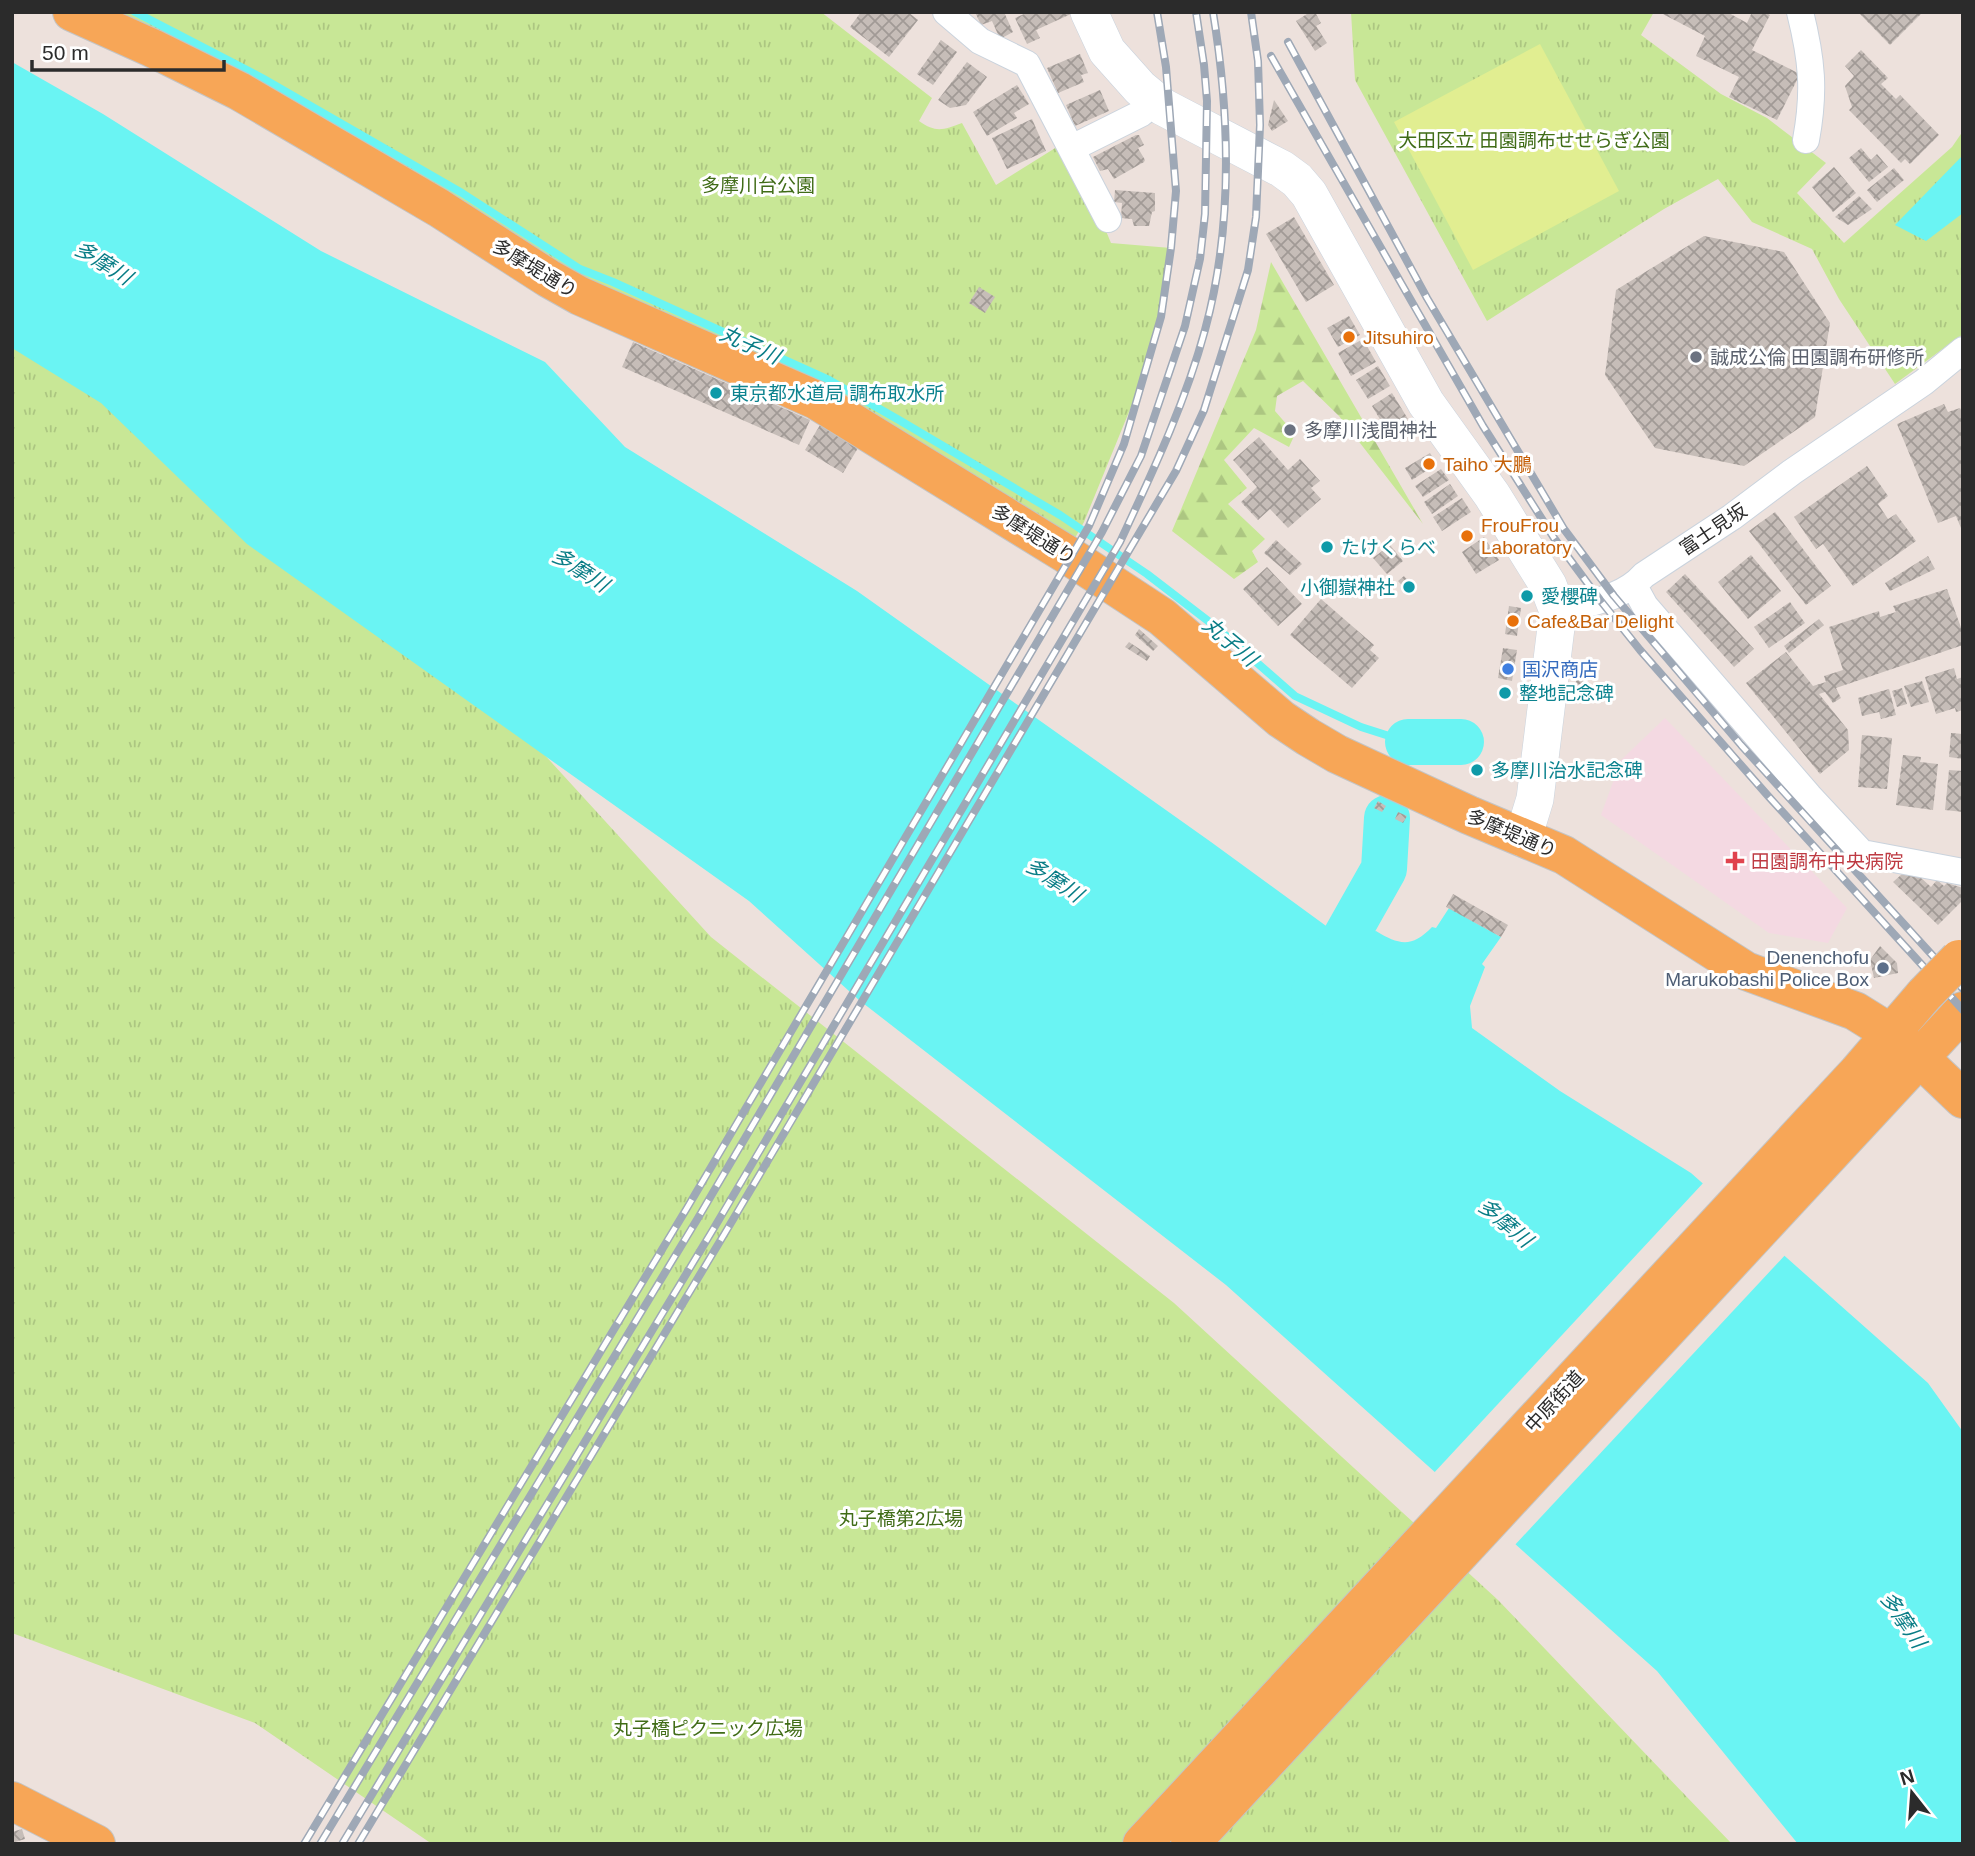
<svg xmlns="http://www.w3.org/2000/svg" width="1975" height="1856" font-family="Arial,'Noto Sans JP',sans-serif">
  <style>
    .medical { fill: #f4d9e2 }
    .forest { fill: url(#forest-firs) }
    .park { fill: url(#park-tufts) }
    .pitch { fill: #e1ee91 }
    .water { fill: #6af4f3 }
    .pier { fill: #ede1dc }
    .lines { fill: none; stroke-linecap: round; stroke-linejoin: round }
    .stream { stroke: #6af4f3; stroke-width: 8 }
    .river { stroke: #6af4f3; stroke-width: 46 }
    .building { fill: url(#building-cross-hatch) }
    .street-casing { stroke: #cad3dd; stroke-width: 28 }
    .secondary-casing { stroke: #cad3dd; stroke-width: 38 }
    .primary-casing { stroke: #c4c4c4; stroke-width: 40 }
    .street { stroke: #fff; stroke-width: 26 }
    .secondary { stroke: #fff; stroke-width: 37 }
    .primary { stroke: #f7a657; stroke-width: 38 }
    .rail-casing { stroke: #9ea8b6; stroke-width: 8 }
    .rail { stroke: #fff; stroke-width: 5; stroke-dasharray: 16; stroke-linecap: butt }
    .primary-bridge-casing { stroke: #c4c4c4; stroke-width: 40; stroke-linecap: butt }
    .primary-bridge { stroke: #f7a657; stroke-width: 38 }
    .food-dot { fill: #e8710a; stroke: #fff; stroke-width: 2.5 }
    .worship-dot { fill: #6b7280; stroke: #fff; stroke-width: 2.5 }
    .culture-dot { fill: #0f9aa8; stroke: #fff; stroke-width: 2.5 }
    .shop-dot { fill: #3f7fe0; stroke: #fff; stroke-width: 2.5 }
    .health-dot { fill: #e0444e; stroke: #fff; stroke-width: 2.5 }
    .service-dot { fill: #5c6f8a; stroke: #fff; stroke-width: 2.5 }
    .labels { text-anchor: middle; stroke-width: 6; stroke-linejoin: round; paint-order: stroke }
    .park-label { font-size: 19px; fill: #406c17; stroke: #fff }
    .street-label { font-size: 19px; fill: #2b2b2b; stroke: #fff }
    .food-label { font-size: 19px; fill: #c56008; stroke: #fff; text-anchor: start }
    .worship-label { font-size: 19px; fill: #5b616d; stroke: #fff; text-anchor: start }
    .culture-label { font-size: 19px; fill: #0d838f; stroke: #fff; text-anchor: start }
    .shop-label { font-size: 19px; fill: #366cbe; stroke: #fff; text-anchor: start }
    .health-label { font-size: 19px; fill: #be3a42; stroke: #fff; text-anchor: start }
    .service-label { font-size: 19px; fill: #4e5e75; stroke: #fff; text-anchor: end }
    .water-label { font-size: 21px; font-style: italic; fill: #097d86; stroke: #fff }
  </style>
  <defs>
    <pattern id="forest-firs" width="22" height="20" patternUnits="userSpaceOnUse" patternTransform="scale(1.75)"><rect width="22" height="20" fill="#c8e796"/><path d="M5 1l3.5 6h-7zM16 11l3.5 6h-7z" fill="#acc681"/></pattern>
    <pattern id="park-tufts" width="24" height="20" patternUnits="userSpaceOnUse" patternTransform="scale(1.75)"><rect width="24" height="20" fill="#c8e796"/><path d="M3 7l-1-3M5 7V3M7 7l1-3M15 17l-1-3M17 17v-4M19 17l1-3" fill="none" stroke="#acc681"/></pattern>
    <pattern id="building-cross-hatch" width="8" height="8" patternUnits="userSpaceOnUse" patternTransform="scale(1.75)"><rect width="8" height="8" fill="#c6bdb8"/><path d="M0 0l8 8M0 8l8-8" fill="none" stroke="#a19a96"/></pattern>
  </defs>
  <rect width="100%" height="100%" fill="#ede1dc"/>
  <!-- medical -->
  <path class="medical" d="M1665,718L1847,908L1828,943L1769,933L1601,815L1621,760Z"/>
  <!-- forest -->
  <path class="forest" d="M1271,262L1423,524L1339,416L1303,381L1277,396L1275,411L1295,434L1289,447L1254,428L1224,460L1247,488L1228,504L1265,539L1252,551L1258,562L1234,579L1172,531L1256,330Z"/>
  <!-- park -->
  <path class="park" d="M72,12H821L932,98L919,121C936,133 943,130 962,123L996,185L1068,140L1111,243L1171,248L1151,358L1084,522L1066,554Z
    M1351,12H1654L1641,35L1721,94L1767,118L1826,163L1797,193L1844,243L1952,147L1963,131V334L1895,384L1839,299L1812,249L1752,222L1718,179L1664,209L1487,321L1355,80Z
    M12,332L277,462L711,937L1174,1303L1498,1600L1732,1844H432L255,1723L12,1633Z"/>
  <!-- pitch -->
  <path class="pitch" d="M1540,44L1619,191L1473,270L1394,122Z"/>
  <!-- water -->
  <path class="water" d="M12,62L103,114L321,251L545,362L625,447L857,591L1211,842L1344,939L1376,931C1399,945 1412,948 1432,927L1436,928L1449,908L1501,937L1482,964L1485,967L1470,1006L1472,1028L1560,1091L1691,1173L1928,1383L1963,1432V1844H1798L1657,1671L1226,1285L859,1000L749,901L247,544L101,403L12,348Z
    M1963,155V213L1926,241L1895,225Z"/>
  <!-- pier -->
  <path class="pier" d="M1705,1181L1787,1253L1513,1547L1432,1475Z"/>
  <g class="lines">
    <!-- stream -->
    <path class="stream" d="M135,12L262,78L462,193L580,269L613,282L829,380L899,420L1060,515L1147,574L1216,627L1295,696L1361,727L1408,742V753"/>
    <!-- river -->
    <path class="river" d="M1408,742H1461
      M1314,993L1384,869L1387,818"/>
  </g>
  <!-- building -->
  <path class="building" d="M861,12H908L918,20L889,57L850,27Z
    M975,12H1004L1013,32L1000,39L992,21L981,25Z
    M1023,12H1070L1071,14L1036,30L1040,38L1027,44L1015,18L1024,14Z
    M1310,12H1315L1321,23L1316,26L1327,43L1315,51L1296,21Z
    M1659,12H1727L1747,23L1752,12H1765L1770,15L1752,50L1800,74L1777,120L1729,97L1739,77L1696,56L1705,36Z
    M1858,12H1923L1890,45Z
    M941,40L957,52L933,85L917,74Z
    M1861,50L1888,78L1881,84L1896,99L1900,95L1939,135L1910,164L1905,159L1901,163L1849,110L1852,107L1845,86L1854,76L1845,66Z
    M1080,54L1088,73L1081,75L1084,82L1058,93L1047,68Z
    M967,62L987,77L966,105L950,108L938,100Z
    M1017,85L1029,104L1014,113L1017,118L987,136L973,112Z
    M1100,90L1109,111L1075,126L1066,105Z
    M1274,100L1288,121L1272,131L1268,125Z
    M1032,119L1046,151L1007,169L992,138Z
    M1136,135H1139L1144,145L1138,148L1145,160L1144,162L1114,179L1108,169L1100,171L1093,157Z
    M1861,148L1871,160L1877,154L1888,167L1869,182L1849,158Z
    M1834,167L1856,193L1833,212L1812,187Z
    M1894,168L1904,180L1877,202L1867,190Z
    M1115,190L1155,193V211L1152,212L1149,226H1134L1132,219L1121,218L1122,203L1114,202Z
    M1859,196L1872,209L1848,225L1835,217Z
    M1294,217L1334,285L1306,302L1266,234Z
    M1704,236L1784,252L1830,323L1815,417L1744,466L1655,448L1605,375L1616,290Z
    M979,287L995,297L985,313L969,303Z
    M1349,316L1360,335L1338,347L1327,328Z
    M1363,339L1376,362L1351,376L1338,353Z
    M633,342L810,420L799,445L622,367Z
    M1378,366L1390,386L1368,399L1356,380Z
    M1392,393L1408,419L1387,431L1372,406Z
    M1944,404L1948,412L1960,408L1963,414V533L1956,516L1938,523L1897,424Z
    M820,425L858,448L843,473L805,450Z
    M1259,437L1288,470L1300,459L1320,481L1311,488L1321,499L1288,528L1270,509L1258,520L1241,502L1257,487L1233,460Z
    M1430,453L1437,464L1412,480L1405,468Z
    M1867,466L1888,496L1878,504L1888,519L1896,514L1916,541L1853,586L1823,544L1816,549L1794,517Z
    M1441,469L1449,480L1423,497L1415,486Z
    M1450,484L1458,496L1432,514L1424,502Z
    M1462,498L1471,512L1442,531L1433,517Z
    M1775,512L1831,586L1806,605L1749,531Z
    M1484,537L1499,560L1476,574L1462,552Z
    M1276,540L1302,564L1290,575L1264,553Z
    M1390,545L1403,561L1387,574L1373,558Z
    M1751,555L1781,591L1748,619L1718,582Z
    M1928,556L1935,569L1890,591L1885,583Z
    M1267,567L1302,604L1278,626L1243,589Z
    M1685,574L1754,649L1734,667L1666,592Z
    M1404,576L1413,586L1407,591L1398,581Z
    M1947,589L1963,633V645L1836,688L1841,698L1833,703L1825,692L1819,694L1848,730L1849,750L1820,774L1746,683L1786,652L1813,686L1826,682L1824,676L1843,670L1829,627L1879,611L1880,617L1896,612L1893,606Z
    M1321,599L1374,645L1370,650L1379,658L1352,688L1290,635Z
    M1790,602L1805,623L1769,648L1754,627Z
    M1509,606L1521,608L1517,636L1505,634Z
    M1819,619L1824,625L1789,653L1784,646Z
    M1139,629L1158,646L1153,651L1135,635Z
    M1129,642L1150,656L1147,661L1125,647Z
    M1503,648L1517,650L1512,681L1498,678Z
    M1954,668L1957,679L1963,677V710L1956,712L1955,708L1936,714L1925,677Z
    M1578,672L1587,673L1585,687L1575,686Z
    M1922,681L1929,702L1911,707L1904,686Z
    M1902,688L1907,704L1897,707L1892,691Z
    M1889,689L1896,715L1881,719L1879,712L1862,716L1858,698Z
    M1951,733L1963,734V759L1949,757Z
    M1862,735L1892,738L1887,789L1858,787Z
    M1903,755L1921,757L1920,762L1938,764L1933,810L1896,805Z
    M1949,770L1963,771V812L1945,810Z
    M1378,801L1386,806L1382,812L1374,808Z
    M1398,812L1407,816L1403,823L1395,819Z
    M1902,874L1919,876L1931,887L1937,880L1944,886L1947,883L1963,888V900L1938,925L1893,882Z
    M1453,894L1508,925L1501,937L1446,907Z
    M1880,946L1897,963L1898,973L1874,978L1870,960Z
    M22,1829L25,1839L12,1843V1832Z"/>
  <g class="lines">
    <defs>
      <path id="street" d="M946,12L980,41L1027,64L1108,219
        M1800,12C1812,60 1815,91 1806,140
        M1072,148L1142,113L1150,98
        M1634,586L1645,606L1809,796L1862,853L1963,872
        M1558,611C1588,603 1623,599 1644,575L1732,517L1792,472L1924,382L1963,350"/>
      <path id="secondary" d="M1089,12L1107,51L1140,88L1163,107L1282,169L1297,180L1309,194L1426,403L1492,495L1548,585L1558,611L1535,799L1523,838"/>
      <path id="primary" d="M72,12L152,48L239,91L439,208L548,278L580,296L816,400L1066,554L1162,617L1281,719L1308,737L1337,754L1469,815L1564,855L1746,971L1855,1011L1892,1034L1920,1058L1963,1099
        M12,1801L96,1844
        M1142,1844L1858,1072L1924,995
        M1190,1844L1963,1011"/>
    </defs>
    <!-- street casing -->
    <use href="#street" class="street-casing"/>
    <!-- secondary casing -->
    <use href="#secondary" class="secondary-casing"/>
    <!-- primary casing -->
    <use href="#primary" class="primary-casing"/>
    <!-- street -->
    <use href="#street" class="street"/>
    <!-- secondary -->
    <use href="#secondary" class="secondary"/>
    <!-- primary -->
    <use href="#primary" class="primary"/>
    <defs>
      <path id="rail" d="M1288,42L1427,298L1564,529L1614,596L1741,745L1963,989
        M1271,56L1483,426L1554,538L1600,600L1640,650L1769,797L1963,1010
        M304,1844L687,1208L1089,526L1124,444L1161,317L1171,248L1176,191L1166,67L1157,12
        M320,1844L698,1218L1102,532L1141,456L1185,326L1200,259L1205,214L1207,101L1204,65L1196,12
        M342,1844L714,1228L1120,542C1152,473 1185,404 1205,330C1233,227 1230,116 1213,12
        M358,1844L725,1233L1176,471L1204,410L1248,270L1256,217L1260,125L1258,61L1251,12"/>
    </defs>
    <!-- rail casing -->
    <use href="#rail" class="rail-casing"/>
    <!-- rail -->
    <use href="#rail" class="rail"/>
    <defs>
      <path id="primary-bridge" d="M1924,995L1959,959"/>
    </defs>
    <!-- primary-bridge casing -->
    <use href="#primary-bridge" class="primary-bridge-casing"/>
    <!-- primary-bridge -->
    <use href="#primary-bridge" class="primary-bridge"/>
  </g>
  <!-- markers -->
  <g class="food-dot">
    <circle cx="1349" cy="337" r="7"/>
    <circle cx="1429" cy="464" r="7"/>
    <circle cx="1467" cy="536" r="7"/>
    <circle cx="1513" cy="621" r="7"/>
  </g>
  <g class="worship-dot">
    <circle cx="1696" cy="357" r="7"/>
    <circle cx="1290" cy="430" r="7"/>
  </g>
  <g class="culture-dot">
    <circle cx="716" cy="393" r="7"/>
    <circle cx="1327" cy="547" r="7"/>
    <circle cx="1409" cy="587" r="7"/>
    <circle cx="1527" cy="596" r="7"/>
    <circle cx="1505" cy="693" r="7"/>
    <circle cx="1477" cy="770" r="7"/>
  </g>
  <circle class="shop-dot" cx="1508" cy="669" r="7"/>
  <path class="health-dot" d="M1731.5 850.5h7v7h7v7h-7v7h-7v-7h-7v-7h7z"/>
  <circle class="service-dot" cx="1883" cy="968" r="7"/>
  <g class="labels">
    <!-- park labels -->
    <g class="park-label">
      <text x="1534" y="147">大田区立 田園調布せせらぎ公園</text>
      <text x="758" y="192">多摩川台公園</text>
      <text x="901" y="1525">丸子橋第2広場</text>
      <text x="708" y="1735">丸子橋ピクニック広場</text>
    </g>
    <!-- street labels -->
    <g class="street-label">
      <text transform="translate(535 268) rotate(31)" y="7">多摩堤通り</text>
      <text transform="translate(1713 529) rotate(-34)" y="7">富士見坂</text>
      <text transform="translate(1034 534) rotate(32)" y="7">多摩堤通り</text>
      <text transform="translate(1512 833) rotate(23)" y="7">多摩堤通り</text>
      <text transform="translate(1554 1401) rotate(-47)" y="7">中原街道</text>
    </g>
    <!-- food labels -->
    <g class="food-label">
      <text x="1363" y="344">Jitsuhiro</text>
      <text x="1443" y="471">Taiho 大鵬</text>
      <text x="1481" y="532">FrouFrou<tspan x="1481" dy="22">Laboratory</tspan></text>
      <text x="1527" y="628">Cafe&amp;Bar Delight</text>
    </g>
    <!-- worship labels -->
    <g class="worship-label">
      <text x="1710" y="364">誠成公倫 田園調布研修所</text>
      <text x="1304" y="437">多摩川浅間神社</text>
    </g>
    <!-- culture labels -->
    <g class="culture-label">
      <text x="730" y="400">東京都水道局 調布取水所</text>
      <text x="1341" y="554">たけくらべ</text>
      <text x="1395" y="594" text-anchor="end">小御嶽神社</text>
      <text x="1541" y="603">愛櫻碑</text>
      <text x="1519" y="700">整地記念碑</text>
      <text x="1491" y="777">多摩川治水記念碑</text>
    </g>
    <!-- shop labels -->
    <g class="shop-label">
      <text x="1522" y="676">国沢商店</text>
    </g>
    <!-- health labels -->
    <g class="health-label">
      <text x="1751" y="868">田園調布中央病院</text>
    </g>
    <!-- service labels -->
    <g class="service-label">
      <text x="1869" y="964">Denenchofu<tspan x="1869" dy="22">Marukobashi Police Box</tspan></text>
    </g>
    <!-- water labels -->
    <g class="water-label">
      <text transform="translate(103 263) rotate(32)" y="7">多摩川</text>
      <text transform="translate(750 345) rotate(24)" y="7">丸子川</text>
      <text transform="translate(580 570) rotate(33)" y="7">多摩川</text>
      <text transform="translate(1230 642) rotate(40)" y="7">丸子川</text>
      <text transform="translate(1054 880) rotate(33)" y="7">多摩川</text>
      <text transform="translate(1505 1223) rotate(40)" y="7">多摩川</text>
      <text transform="translate(1903 1620) rotate(56)" y="7">多摩川</text>
    </g>
  </g>
  <!-- border -->
  <rect width="1975" height="1856" fill="none" stroke="#2b2b2b" stroke-width="28"/>
  <!-- north arrow -->
  <g transform="translate(1912 1793) rotate(343)" stroke="#ffffff" stroke-width="5" paint-order="stroke">
  <path d="M0-5L12 26L0 18L-12 26Z" fill="#2b2b2b"/>
  <text y="-10" font-size="19" font-weight="bold" text-anchor="middle" fill="#2b2b2b">N</text>
  </g>
  <!-- scale -->
  <path d="M32 60v10h192v-10" fill="none" stroke="#2b2b2b" stroke-width="3.5"/>
  <text x="42" y="60" font-size="21" fill="#2b2b2b" stroke="#ffffff" stroke-width="5" paint-order="stroke">50 m</text>
</svg>
